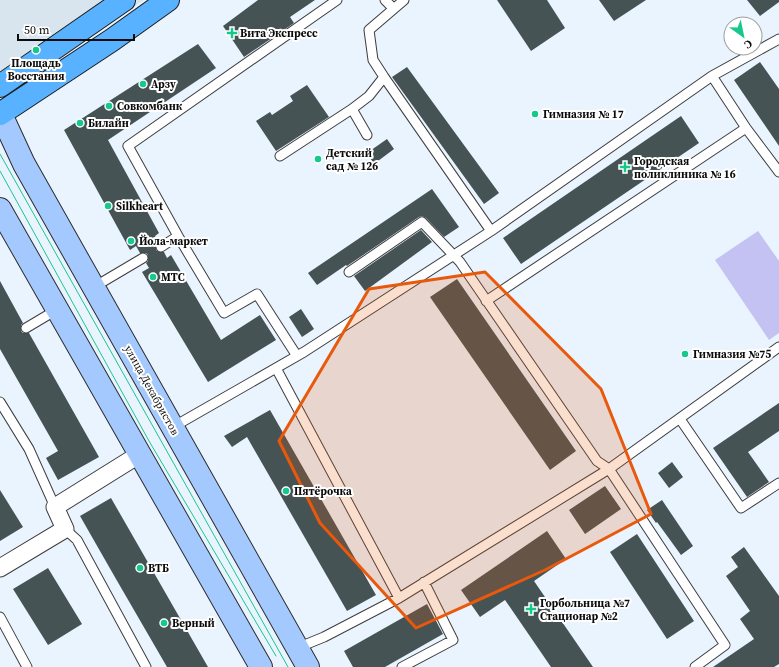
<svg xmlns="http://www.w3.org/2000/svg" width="779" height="667" font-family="'Source Serif 4',serif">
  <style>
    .pitch { fill: #c4c2f3 }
    .plaza { fill: #d8e5ef }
    .building { fill: #465355 }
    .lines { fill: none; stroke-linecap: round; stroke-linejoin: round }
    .lane-casing { stroke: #3e3e3e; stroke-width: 11 }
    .street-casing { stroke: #3e3e3e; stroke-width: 19 }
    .secondary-casing { stroke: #2d2d2d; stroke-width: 24 }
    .primary-casing { stroke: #1c1c1c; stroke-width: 24 }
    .lane { stroke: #fff; stroke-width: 9 }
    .street { stroke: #fff; stroke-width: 17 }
    .secondary { stroke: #a4c9ff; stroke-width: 22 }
    .primary { stroke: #59b2ff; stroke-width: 22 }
    .tram { stroke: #16c88c; stroke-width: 1 }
    .marked { fill: #e8590c; fill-opacity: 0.2; stroke: #e8590c; stroke-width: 3; stroke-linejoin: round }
    .poi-dot { fill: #16c88c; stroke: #fff; stroke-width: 1.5 }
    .labels { text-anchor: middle; stroke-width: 4; stroke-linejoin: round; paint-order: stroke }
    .poi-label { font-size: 11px; font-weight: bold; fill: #0b0b0b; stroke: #fff; text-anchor: start }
    .street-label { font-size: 11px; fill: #0b0b0b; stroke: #fff }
  </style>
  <rect width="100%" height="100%" fill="#e9f4ff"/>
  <!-- pitch -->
  <path class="pitch" d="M758,231L779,261V333L769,340L715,260Z"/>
  <!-- plaza -->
  <path class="plaza" d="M0,0H144L0,100Z"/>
  <!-- building -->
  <path class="building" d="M258,0H315L290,17L294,23L244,57L223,26Z
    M497,0H547L565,28L531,51Z
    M599,0H646L614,21Z
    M747,0H779V2L760,16Z
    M198,44L216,68L108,140L159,233L155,236L158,242L156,245V250L159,252H164L167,258L171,255L221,340L260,315L276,340L208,382L142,272L149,268L146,263L148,261V255L146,253H140L136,246L130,250L64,130Z
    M760,62L779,89V146L734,80Z
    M407,67L499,193L484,204L392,77Z
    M307,85L329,117L276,151L256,121L270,112L272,115L293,101L290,96Z
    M681,116L699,143L521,264L503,238Z
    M387,139L394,149L374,164L367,153Z
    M432,189L459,227L444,237L426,218L422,216L419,217L347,266L346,265L317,285L308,273Z
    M421,230L432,242L365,291L354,276Z
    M457,279L576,451L550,470L430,297Z
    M0,281L23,323L21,325V331L23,333H29L99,457L58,480L46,458L58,451L0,349Z
    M301,309L314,329L302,337L289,317Z
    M779,403V431L748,452L769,482L747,497L713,448Z
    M270,410L376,595L347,611L247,437L232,447L224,436Z
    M672,462L683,477L669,488L658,473Z
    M605,486L621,509L585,534L569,510Z
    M0,490L23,527L0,541Z
    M111,498L208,667H167L116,579L80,516Z
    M662,500L693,546L681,555L657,522L656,523L647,510Z
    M547,531L566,559L534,581L593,667H551L505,600L480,617L461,590Z
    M637,534L694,621L667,639L610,552Z
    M744,547L779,596V664L774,667H713L754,639L740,619L750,611L726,576L738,567L731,557Z
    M48,568L82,624L48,645L13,589Z
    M427,604L443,634L385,667H353L344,651Z"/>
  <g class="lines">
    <defs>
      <path id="lane" d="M385,0L393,8
        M404,0L369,30L373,60L384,77L491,231
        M712,76L746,128L779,172
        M352,109L367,135
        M280,156L352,109L369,96L384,77
        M161,247L178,236
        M94,287L143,258
        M486,301L746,128
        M26,328L58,309
        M297,356L257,294L224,313L178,236L128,146L337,0
        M276,368L399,598
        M0,402L29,449L55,507
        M680,419L741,508L779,483
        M173,427L304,352L491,231L712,76L779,39
        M65,529L77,540L146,667
        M0,617L27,667
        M297,648L324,637L399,598L609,469L597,461L460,262L422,222L349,272
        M402,667L453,640L424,582
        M695,667L725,645L609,469L779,347"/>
      <path id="street" d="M0,568L65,529L55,507L140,454"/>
      <path id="secondary" d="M0,112L24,164L308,667
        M0,209L261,667"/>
      <path id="primary" d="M0,86L124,0
        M0,114L112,40L168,0"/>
    </defs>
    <!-- lane casing -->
    <use href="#lane" class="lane-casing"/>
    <!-- street casing -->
    <use href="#street" class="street-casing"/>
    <!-- secondary casing -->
    <use href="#secondary" class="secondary-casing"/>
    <!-- primary casing -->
    <use href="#primary" class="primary-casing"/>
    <!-- lane -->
    <use href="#lane" class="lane"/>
    <!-- street -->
    <use href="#street" class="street"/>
    <!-- secondary -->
    <use href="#secondary" class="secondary"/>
    <!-- primary -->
    <use href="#primary" class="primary"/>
    <!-- tram -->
    <path class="tram" d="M0,154L288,667
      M0,171L149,441L276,656"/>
  </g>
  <!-- marked area -->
  <path class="marked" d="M485,272L601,389L651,514L545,570L416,628L320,523L279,441L369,289Z"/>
  <!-- markers -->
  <g class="poi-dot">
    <path d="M230 27h4v4h4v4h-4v4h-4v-4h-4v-4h4z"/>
    <circle cx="36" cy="50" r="4"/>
    <circle cx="143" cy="84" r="4"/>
    <circle cx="109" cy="106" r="4"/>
    <circle cx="535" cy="114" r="4"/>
    <circle cx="80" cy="123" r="4"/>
    <circle cx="318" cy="159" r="4"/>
    <path d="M623 161h4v4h4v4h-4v4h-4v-4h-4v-4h4z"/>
    <circle cx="108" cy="206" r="4"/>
    <circle cx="131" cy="241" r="4"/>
    <circle cx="153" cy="277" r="4"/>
    <circle cx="685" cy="354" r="4"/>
    <circle cx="286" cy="491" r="4"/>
    <circle cx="140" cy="568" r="4"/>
    <path d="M529 603h4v4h4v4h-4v4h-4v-4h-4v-4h4z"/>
    <circle cx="164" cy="623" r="4"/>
  </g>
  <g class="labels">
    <!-- poi labels -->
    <g class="poi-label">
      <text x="240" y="37">Вита Экспресс</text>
      <text x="36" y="67" text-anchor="middle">Площадь<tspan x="36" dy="13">Восстания</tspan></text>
      <text x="151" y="88">Арзу</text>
      <text x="117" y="110">Совкомбанк</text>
      <text x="543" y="118">Гимназия № 17</text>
      <text x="88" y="127">Билайн</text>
      <text x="326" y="157">Детский<tspan x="326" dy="13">сад № 126</tspan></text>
      <text x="634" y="165">Городская<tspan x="634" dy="13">поликлиника № 16</tspan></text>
      <text x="116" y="210">Silkheart</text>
      <text x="139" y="245">Йола-маркет</text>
      <text x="161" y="281">МТС</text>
      <text x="693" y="358">Гимназия №75</text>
      <text x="294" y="495">Пятёрочка</text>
      <text x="148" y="572">ВТБ</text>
      <text x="540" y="607">Горбольница №7<tspan x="540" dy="13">Стационар №2</tspan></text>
      <text x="172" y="627">Верный</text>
    </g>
    <!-- street labels -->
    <g class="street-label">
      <text transform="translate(152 390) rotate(61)" y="4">улица Декабристов</text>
    </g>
  </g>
  <!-- north arrow -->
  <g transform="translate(743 36) rotate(147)"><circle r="19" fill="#ffffff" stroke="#9d9d9d"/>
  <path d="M0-3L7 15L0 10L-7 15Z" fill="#16c88c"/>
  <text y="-6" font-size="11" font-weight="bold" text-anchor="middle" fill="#0b0b0b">С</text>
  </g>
  <!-- scale -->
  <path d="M18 34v6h116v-6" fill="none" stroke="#0b0b0b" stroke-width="2"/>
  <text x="24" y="34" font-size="12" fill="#0b0b0b" stroke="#ffffff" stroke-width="3" paint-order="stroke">50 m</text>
</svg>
